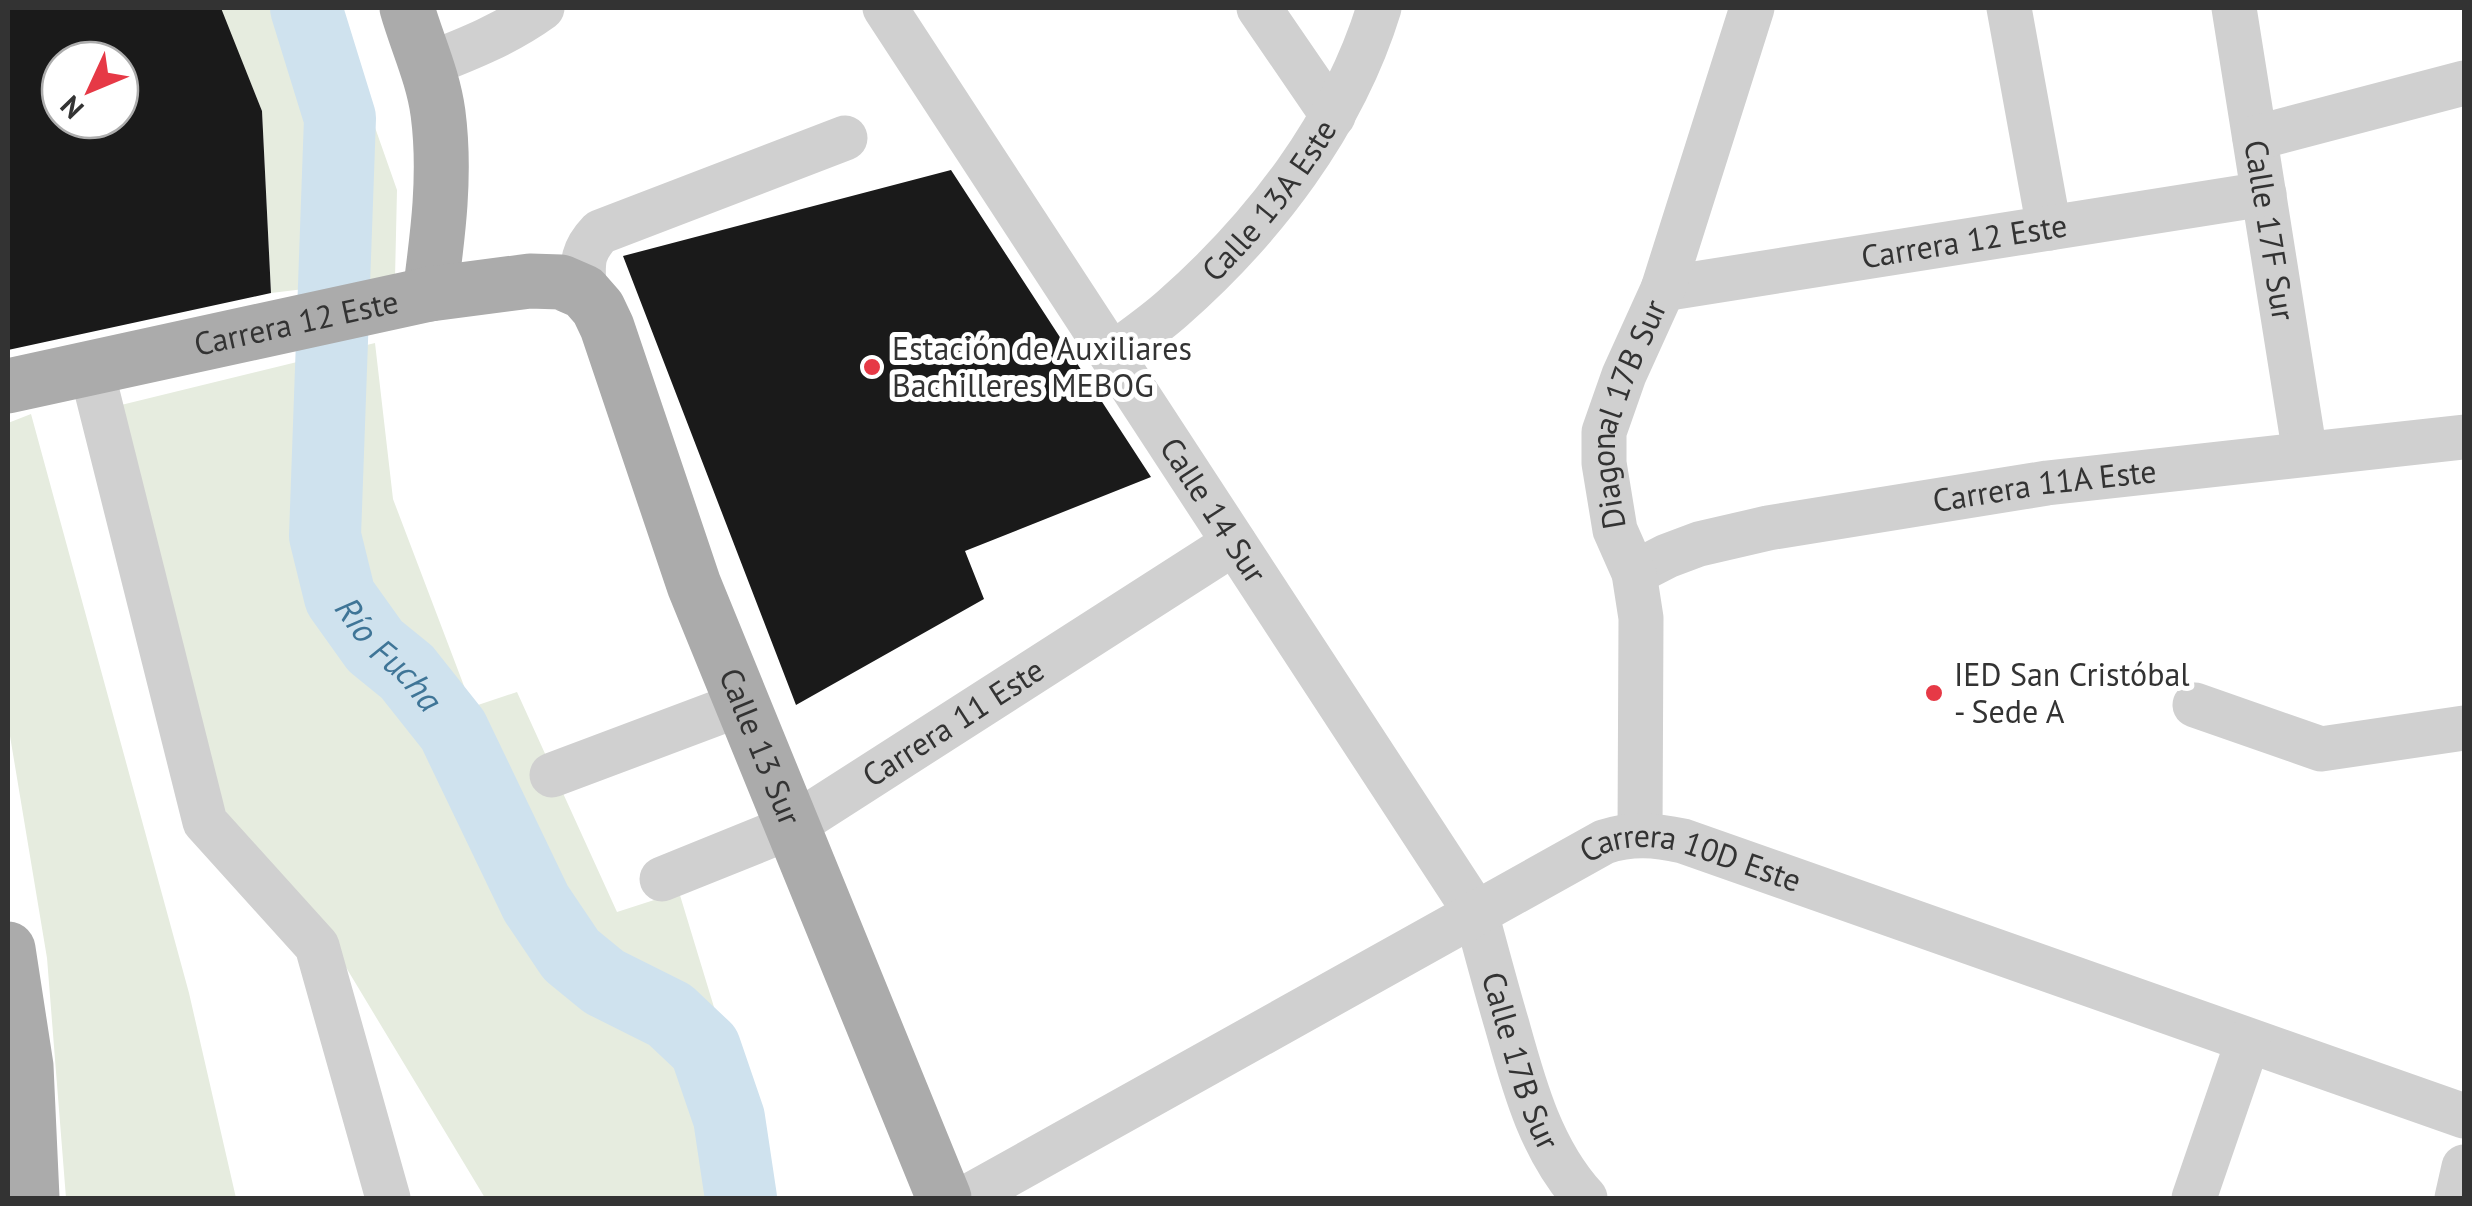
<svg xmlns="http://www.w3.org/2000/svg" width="2472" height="1206" font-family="'PT Sans',sans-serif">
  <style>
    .green { fill: #e6ecdf }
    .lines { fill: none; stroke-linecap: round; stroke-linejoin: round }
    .river { stroke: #cfe2ee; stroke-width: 72 }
    .building { fill: #1a1a1a; fill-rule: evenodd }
    .minor { stroke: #d0d0d0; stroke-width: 45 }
    .major { stroke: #ababab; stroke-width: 55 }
    .poi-dot { fill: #e63946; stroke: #fff; stroke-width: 4 }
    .labels { text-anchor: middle; stroke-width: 10; stroke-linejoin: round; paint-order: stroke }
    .street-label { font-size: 32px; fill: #333; stroke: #fff }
    .poi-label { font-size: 32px; fill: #333; stroke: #fff; text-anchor: start }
    .water-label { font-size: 35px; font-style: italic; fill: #3f7597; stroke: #fff }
  </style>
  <rect width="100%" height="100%" fill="#fff"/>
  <!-- green -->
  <path class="green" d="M220,8H333L397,190L395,278L271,293L262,111Z
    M375,343L393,499L472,707L517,692L617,912L679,892L772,1198H485L347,969L222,807L117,406Z
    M31,414L189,993L236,1198H66L47,958L8,724V423Z"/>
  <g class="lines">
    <!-- river -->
    <path class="river" id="s1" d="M306,8L340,118L325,536L340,597L375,646L407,672L453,730L536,903L571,955L604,982L670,1015L705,1048L729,1118L741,1198"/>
  </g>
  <!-- building -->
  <path class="building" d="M8,8H221L262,111L271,293L8,350ZM60,60H120V120H60Z
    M951,170L1151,477L965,551L984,599L796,705L623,256Z"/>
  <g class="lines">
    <!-- minor -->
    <g class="minor">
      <path id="s2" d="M885,8L1476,913C1486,950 1496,988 1507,1025C1524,1086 1541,1150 1585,1198"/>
      <path d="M1259,8L1333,116"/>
      <path d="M2009,8L2049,228"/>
      <path id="s3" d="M2234,8L2305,454"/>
      <path d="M427,65C468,49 506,34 542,8"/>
      <path d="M2255,138L2464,83"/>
      <path id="s4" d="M1663,289L2264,194"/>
      <path d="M584,292C583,264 580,253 600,232L845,138"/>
      <path id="s5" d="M1112,355C1132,340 1154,325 1173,308C1264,228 1343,125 1379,8"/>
      <path d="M91,368L205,822L317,946L388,1198"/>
      <path id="s6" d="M1634,573L1667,556L1699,544L1768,528L2047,483L2464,437"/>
      <path d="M2195,705L2321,749L2464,728"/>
      <path d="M552,775L741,704"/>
      <path id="s7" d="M1640,835L1641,618L1634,573L1615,530L1604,463V432L1624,375L1663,289L1752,8"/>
      <path id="s8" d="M662,879L791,827L1234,543"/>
      <path id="s9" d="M966,1198L1604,842C1632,833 1655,835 1683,841L2464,1116"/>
      <path d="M2194,1198L2248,1041"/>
      <path d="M2457,1198L2464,1167"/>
    </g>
    <!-- major -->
    <g class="major">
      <path d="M407,8C417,43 433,76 438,113C446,174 438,234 430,294"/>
      <path id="s10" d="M8,386L430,294L530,281L561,282L584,292L598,308L607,327L694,585L944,1198"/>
      <path d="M8,949L26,1066L32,1198"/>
    </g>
  </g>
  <!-- markers -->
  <g class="poi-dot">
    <circle cx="872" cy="367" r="10"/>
    <circle cx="1934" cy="693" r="10"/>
  </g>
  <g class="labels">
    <!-- street labels -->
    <g class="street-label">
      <text dy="11" stroke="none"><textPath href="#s5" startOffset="222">Calle 13A Este</textPath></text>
      <text dy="11" stroke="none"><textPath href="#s3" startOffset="225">Calle 17F Sur</textPath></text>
      <text dy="11" stroke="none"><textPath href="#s4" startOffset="305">Carrera 12 Este</textPath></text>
      <text dy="11" stroke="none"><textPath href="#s10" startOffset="295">Carrera 12 Este</textPath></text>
      <text dy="11" stroke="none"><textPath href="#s7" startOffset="430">Diagonal 17B Sur</textPath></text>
      <text dy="11" stroke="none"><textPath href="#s6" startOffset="422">Carrera 11A Este</textPath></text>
      <text dy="11" stroke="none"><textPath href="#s2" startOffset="600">Calle 14 Sur</textPath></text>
      <text dy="11" stroke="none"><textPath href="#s8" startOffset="332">Carrera 11 Este</textPath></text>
      <text dy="11" stroke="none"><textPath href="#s10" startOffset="1078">Calle 13 Sur</textPath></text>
      <text dy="11" stroke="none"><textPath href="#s9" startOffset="820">Carrera 10D Este</textPath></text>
      <text dy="11" stroke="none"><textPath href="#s2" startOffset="1235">Calle 17B Sur</textPath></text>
    </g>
    <!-- poi labels -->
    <g class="poi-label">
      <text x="892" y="360">Estación de Auxiliares<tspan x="892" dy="37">Bachilleres MEBOG</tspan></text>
      <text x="1954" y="686">IED San Cristóbal<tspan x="1954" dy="37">- Sede A</tspan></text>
    </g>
    <!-- water labels -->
    <g class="water-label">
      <text dy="12" stroke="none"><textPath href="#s1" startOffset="672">Río Fucha</textPath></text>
    </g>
  </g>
  <!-- border -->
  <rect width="2472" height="1206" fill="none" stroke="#333333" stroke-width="20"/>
  <!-- north arrow -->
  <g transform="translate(90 90) rotate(226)"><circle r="48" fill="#ffffff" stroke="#adadad" stroke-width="2.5"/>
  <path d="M0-8L18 38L0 25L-18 38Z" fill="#e63946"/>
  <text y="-15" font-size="28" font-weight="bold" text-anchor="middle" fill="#333333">N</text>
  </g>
</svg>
